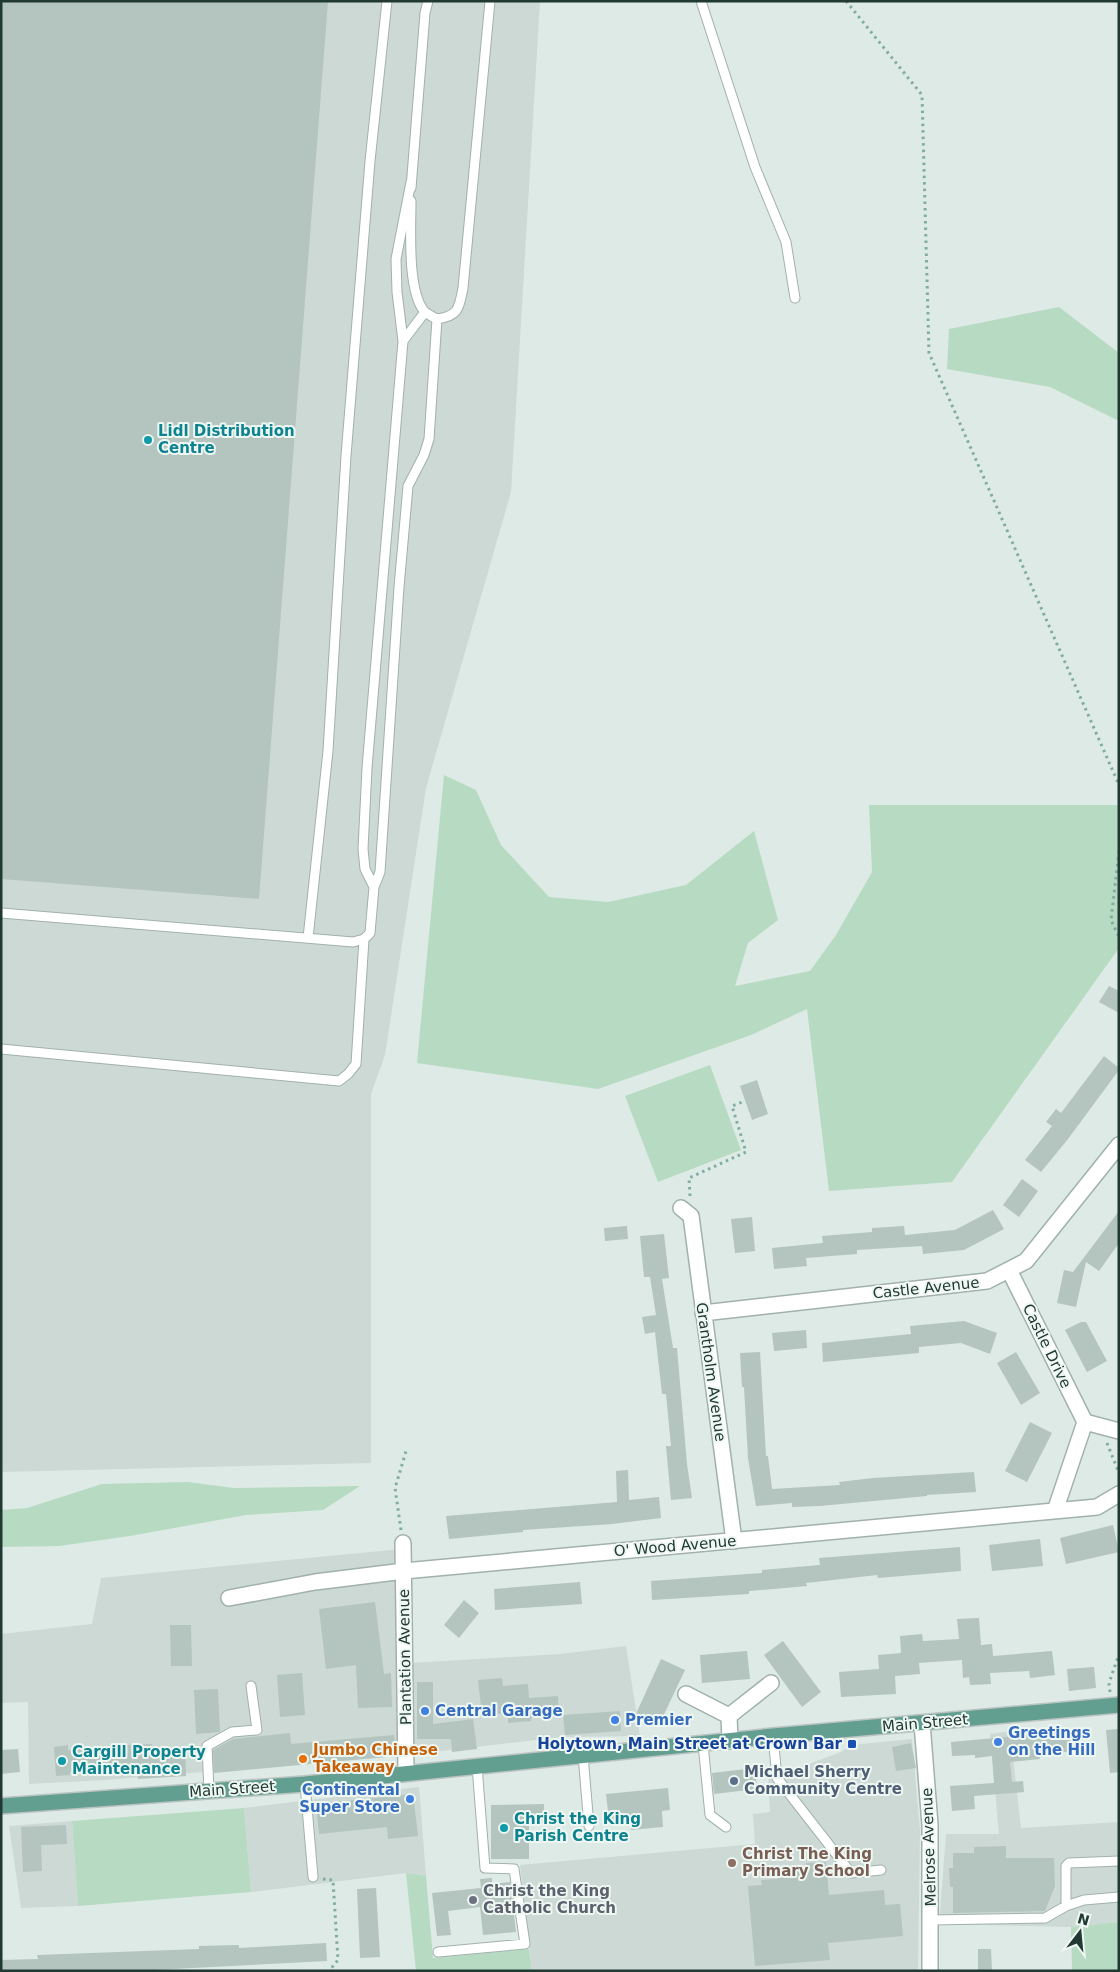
<svg xmlns="http://www.w3.org/2000/svg" width="1120" height="1972" font-family="'DejaVu Sans',sans-serif">
  <style>
    .built { fill: #cdd9d4 }
    .green { fill: #b7dbc2 }
    .building { fill: #b4c4be }
    .lines { fill: none; stroke-linecap: round; stroke-linejoin: round }
    .service-casing { stroke: #a1b1ac; stroke-width: 11 }
    .minor-casing { stroke: #a1b1ac; stroke-width: 18 }
    .primary-casing { stroke: #bcc4c2; stroke-width: 18 }
    .path { stroke: #7fada0; stroke-width: 3; stroke-dasharray: 2.5 4; stroke-linecap: butt }
    .service { stroke: #fff; stroke-width: 9 }
    .minor { stroke: #fff; stroke-width: 15 }
    .primary { stroke: #639f91; stroke-width: 15 }
    .culture-dot { fill: #0f9aa8; stroke: #eff7f3; stroke-width: 2 }
    .shop-dot { fill: #3f7fe0; stroke: #eff7f3; stroke-width: 2 }
    .transit-dot { fill: #1a4fb4; stroke: #eff7f3; stroke-width: 2 }
    .food-dot { fill: #e8710a; stroke: #eff7f3; stroke-width: 2 }
    .service-dot { fill: #5c6f8a; stroke: #eff7f3; stroke-width: 2 }
    .education-dot { fill: #8d6e63; stroke: #eff7f3; stroke-width: 2 }
    .worship-dot { fill: #6b7280; stroke: #eff7f3; stroke-width: 2 }
    .labels { text-anchor: middle; stroke-width: 4; stroke-linejoin: round; paint-order: stroke }
    .culture-label { font-size: 15px; font-weight: bold; fill: #0d838f; stroke: #eff7f3; text-anchor: start }
    .street-label { font-size: 15px; fill: #203933; stroke: #eff7f3 }
    .shop-label { font-size: 15px; font-weight: bold; fill: #366cbe; stroke: #eff7f3; text-anchor: start }
    .transit-label { font-size: 15px; font-weight: bold; fill: #164399; stroke: #eff7f3; text-anchor: end }
    .food-label { font-size: 15px; font-weight: bold; fill: #c56008; stroke: #eff7f3; text-anchor: start }
    .service-label { font-size: 15px; font-weight: bold; fill: #4e5e75; stroke: #eff7f3; text-anchor: start }
    .education-label { font-size: 15px; font-weight: bold; fill: #785e54; stroke: #eff7f3; text-anchor: start }
    .worship-label { font-size: 15px; font-weight: bold; fill: #5b616d; stroke: #eff7f3; text-anchor: start }
  </style>
  <rect width="100%" height="100%" fill="#deeae5"/>
  <!-- built -->
  <path class="built" d="M1,1H540L511,492L426,788L385,1055L371,1094V1463L1,1472Z
    M412,1548L411,1663L560,1654L626,1646L640,1736L561,1737L399,1756L104,1780L29,1784L28,1702L1,1703V1634L92,1624L101,1578Z
    M1010,1731L1021,1828L1119,1822V1922L1071,1927L939,1924L946,1834H999L990,1734Z
    M912,1739L920,1831L918,1971H532L520,1865L755,1844L753,1814L770,1812L768,1779L841,1752L851,1745Z
    M419,1787L426,1876L406,1873L251,1892L244,1808Z
    M72,1821L78,1906L21,1908L9,1826Z"/>
  <!-- green -->
  <path class="green" d="M1059,307L1119,353V421L1050,387L947,369L949,329Z
    M444,775L476,790L501,845L549,897L608,902L686,885L754,831L778,920L748,943L735,986L810,971L836,935L872,872L869,805H1119V948L952,1182L829,1191L807,1009L751,1035L598,1089L417,1063Z
    M710,1065L741,1150L658,1182L625,1096Z
    M188,1482L234,1488L360,1486L323,1510L246,1515L130,1536L59,1546L1,1547V1510L27,1508L102,1484Z
    M244,1808L251,1892L78,1906L72,1821Z
    M406,1873L426,1876L433,1958L529,1949L532,1971H416Z
    M1119,1922V1971H1072L1071,1927Z"/>
  <!-- building -->
  <path class="building" d="M1,1H328L259,899L1,879Z
    M1109,986L1119,991V1013L1099,1002Z
    M1104,1056L1119,1068V1070L1068,1139L1041,1172L1025,1160L1052,1126L1046,1122L1056,1109L1061,1113Z
    M757,1080L768,1114L752,1120L740,1086Z
    M1022,1179L1038,1191L1019,1217L1003,1205Z
    M993,1210L1004,1229L964,1250L923,1254L922,1246L857,1250V1254L806,1258L807,1266L774,1269L772,1248L823,1243L822,1236L872,1232V1228L904,1226L905,1235L955,1230Z
    M1119,1211V1243L1099,1271L1086,1262L1076,1307L1057,1303L1064,1270L1073,1272Z
    M752,1217L755,1251L735,1253L731,1219Z
    M627,1226L628,1239L605,1241L604,1228Z
    M664,1234L669,1278L662,1279L673,1348H677L687,1464L692,1498L671,1500L666,1446H671L666,1394H662L655,1332L645,1334L642,1317L656,1315L650,1277H644L640,1236Z
    M964,1321L997,1333L990,1354L961,1343L919,1347V1353L823,1362L822,1343L911,1334L910,1326Z
    M1081,1322H1086L1107,1361L1087,1372L1065,1330Z
    M806,1330L807,1348L774,1351L772,1333Z
    M760,1352L766,1456H768L772,1489L840,1485L839,1482L873,1478L974,1472L976,1492L927,1495V1496L820,1506L792,1507V1503L756,1506L748,1458L744,1387H742L740,1353Z
    M1016,1352L1040,1393L1021,1405L997,1363Z
    M1030,1422L1052,1433L1027,1482L1005,1471Z
    M628,1470L629,1500L659,1497L661,1518L612,1524L523,1530V1532L449,1539L446,1516L617,1502L616,1471Z
    M1113,1525L1119,1552L1066,1564L1060,1538Z
    M1040,1539L1043,1566L992,1571L989,1545Z
    M960,1547L961,1571L878,1578L877,1575L806,1583L807,1586L749,1591V1594L652,1600L651,1581L762,1573V1570L820,1565L819,1558Z
    M580,1582L582,1604L495,1610L494,1589Z
    M464,1600L479,1613L459,1638L444,1625Z
    M375,1602L384,1674L391,1673L392,1707L358,1708L356,1665L326,1669L319,1609Z
    M979,1618L981,1645L992,1644L993,1656L1052,1651L1055,1675L1030,1678L1029,1671L990,1673L991,1684L970,1685L969,1677L963,1678L962,1660L919,1663L920,1674L895,1676L896,1694L841,1697L839,1672L879,1669L878,1655L901,1653L900,1636L922,1634L923,1641L959,1639L957,1619Z
    M170,1625H191L192,1666H171Z
    M783,1641L821,1692L802,1707L764,1655Z
    M747,1651L750,1679L702,1683L700,1655Z
    M661,1659L685,1670L658,1727L635,1716Z
    M1094,1667L1096,1688L1069,1691L1067,1669Z
    M302,1673L305,1715L280,1717L277,1675Z
    M502,1678L503,1686L528,1684L529,1698L558,1696L559,1716L531,1718V1721L508,1723V1713L482,1715L478,1680Z
    M417,1682H433V1724L473,1719L477,1749L452,1752L451,1739H417Z
    M218,1689L220,1732L196,1734L194,1690Z
    M620,1711L621,1731L565,1735L563,1715Z
    M1119,1729V1772L1110,1773L1106,1730Z
    M1074,1731L1076,1751L1039,1754L1040,1759L1010,1762L1012,1782L1023,1781L1024,1792L974,1796L975,1809L952,1811L950,1786L994,1783L992,1756L975,1758V1755L952,1756L951,1742Z
    M290,1733L291,1744L394,1735L396,1756L214,1773L213,1750L233,1739Z
    M911,1743L916,1768L896,1771L892,1747Z
    M152,1744V1752L185,1750L186,1776L138,1779L137,1765L70,1772V1775L56,1776L54,1747L68,1745V1750L123,1745Z
    M18,1749L20,1772L1,1774V1750Z
    M755,1768L757,1789L714,1794L712,1773Z
    M668,1788L670,1810L662,1811L663,1827L631,1830L630,1817L609,1820L606,1794Z
    M413,1794L418,1836L388,1839L387,1827L319,1834L316,1804Z
    M544,1804V1823H529V1859H491V1805Z
    M66,1825L67,1844L41,1845L42,1871L23,1872L21,1827Z
    M1006,1846V1858H1054L1055,1886L1045,1911L953,1913V1887H950L949,1868H953V1853H974V1847Z
    M826,1862L829,1895L884,1890L885,1905L900,1904L903,1936L828,1943L830,1960L755,1966L748,1886L762,1885L761,1880L778,1879L777,1875L791,1874V1869L807,1868L806,1863Z
    M492,1878V1884L510,1882L516,1932L483,1935L480,1907L448,1911L451,1935L437,1936L432,1893L481,1888L480,1879Z
    M376,1888L380,1957L360,1958L357,1889Z
    M326,1943L327,1961L134,1971H1V1960L38,1959L37,1955L199,1949V1946L239,1945V1948Z
    M978,1949H991L992,1971H978Z"/>
  <g class="lines">
    <defs>
      <path id="service" d="M701,1L755,167L786,242L795,298
        M411,188L425,13L428,1
        M411,201C411,228 407,290 424,311C427,314 433,317 437,319C459,316 459,308 463,288L490,1
        M403,341L425,312
        M374,887L365,869L363,849L367,768L403,341L397,292L396,259L411,182
        M1,913L353,942L364,939L370,933L374,887L380,872L399,587L408,486L424,455L429,439L437,319
        M308,938L328,751L346,456L370,161L387,1
        M1,1049L339,1081L348,1074L356,1064L364,939
        M773,1736L777,1778L851,1873L881,1870
        M703,1744L710,1815L726,1827
        M583,1755L589,1826
        M305,1784L313,1877
        M209,1791L207,1746L232,1732L257,1730L251,1686
        M1066,1906V1866L1069,1863L1119,1861
        M931,1920L1045,1918L1066,1906L1084,1900L1119,1897
        M438,1952L525,1944L514,1869L485,1868L477,1766"/>
      <path id="minor" d="M681,1208L691,1216L734,1541
        M1009,1270L1085,1422L1119,1431
        M703,1313L987,1281L1026,1261L1119,1145
        M1055,1511L1085,1422
        M403,1543L406,1773
        M229,1598L315,1582L404,1571L1097,1507L1119,1494
        M686,1694L729,1716L730,1741
        M729,1716L771,1683
        M922,1723L930,1825V1971"/>
      <path id="primary" d="M1,1806L305,1784L773,1736L1119,1705"/>
    </defs>
    <!-- service casing -->
    <use href="#service" class="service-casing"/>
    <!-- minor casing -->
    <use href="#minor" class="minor-casing"/>
    <!-- primary casing -->
    <use href="#primary" class="primary-casing"/>
    <!-- path -->
    <path class="path" d="M846,1L922,95L929,353L1119,785
      M1119,851L1111,920L1119,937
      M690,1196L689,1178L746,1152L732,1106L745,1101
      M1107,1443L1119,1473
      M401,1530L395,1488L407,1448
      M1110,1692L1109,1683L1119,1654
      M323,1879L333,1880L338,1960L329,1971"/>
    <!-- service -->
    <use href="#service" class="service"/>
    <!-- minor -->
    <use href="#minor" class="minor"/>
    <!-- primary -->
    <use href="#primary" class="primary"/>
  </g>
  <!-- markers -->
  <g class="culture-dot">
    <circle cx="148" cy="440" r="5"/>
    <circle cx="62" cy="1761" r="5"/>
    <circle cx="504" cy="1828" r="5"/>
  </g>
  <g class="shop-dot">
    <circle cx="425" cy="1711" r="5"/>
    <circle cx="615" cy="1720" r="5"/>
    <circle cx="998" cy="1742" r="5"/>
    <circle cx="410" cy="1799" r="5"/>
  </g>
  <rect class="transit-dot" x="847" y="1739" width="10" height="10" rx="2.5"/>
  <circle class="food-dot" cx="303" cy="1759" r="5"/>
  <circle class="service-dot" cx="734" cy="1781" r="5"/>
  <circle class="education-dot" cx="732" cy="1863" r="5"/>
  <circle class="worship-dot" cx="473" cy="1900" r="5"/>
  <g class="labels">
    <!-- culture labels -->
    <g class="culture-label">
      <text x="158" y="436">Lidl Distribution<tspan x="158" dy="17">Centre</tspan></text>
      <text x="72" y="1757">Cargill Property<tspan x="72" dy="17">Maintenance</tspan></text>
      <text x="514" y="1824">Christ the King<tspan x="514" dy="17">Parish Centre</tspan></text>
    </g>
    <!-- street labels -->
    <g class="street-label">
      <text transform="translate(926 1288) rotate(-6)" y="5">Castle Avenue</text>
      <text transform="translate(1047 1346) rotate(64)" y="5">Castle Drive</text>
      <text transform="translate(711 1372) rotate(82)" y="5">Grantholm Avenue</text>
      <text transform="translate(675 1546) rotate(-5)" y="5">O' Wood Avenue</text>
      <text transform="translate(405 1657) rotate(-91)" y="5">Plantation Avenue</text>
      <text transform="translate(925 1723) rotate(-5)" y="5">Main Street</text>
      <text transform="translate(232 1789) rotate(-4)" y="5">Main Street</text>
      <text transform="translate(929 1847) rotate(-92)" y="5">Melrose Avenue</text>
    </g>
    <!-- shop labels -->
    <g class="shop-label">
      <text x="435" y="1716">Central Garage</text>
      <text x="625" y="1725">Premier</text>
      <text x="1008" y="1738">Greetings<tspan x="1008" dy="17">on the Hill</tspan></text>
      <text x="400" y="1795" text-anchor="end">Continental<tspan x="400" dy="17">Super Store</tspan></text>
    </g>
    <!-- transit labels -->
    <g class="transit-label">
      <text x="842" y="1749">Holytown, Main Street at Crown Bar</text>
    </g>
    <!-- food labels -->
    <g class="food-label">
      <text x="313" y="1755">Jumbo Chinese<tspan x="313" dy="17">Takeaway</tspan></text>
    </g>
    <!-- service labels -->
    <g class="service-label">
      <text x="744" y="1777">Michael Sherry<tspan x="744" dy="17">Community Centre</tspan></text>
    </g>
    <!-- education labels -->
    <g class="education-label">
      <text x="742" y="1859">Christ The King<tspan x="742" dy="17">Primary School</tspan></text>
    </g>
    <!-- worship labels -->
    <g class="worship-label">
      <text x="483" y="1896">Christ the King<tspan x="483" dy="17">Catholic Church</tspan></text>
    </g>
  </g>
  <!-- border -->
  <rect width="1120" height="1972" fill="none" stroke="#203933" stroke-width="5"/>
  <!-- north arrow -->
  <g transform="translate(1080 1932) rotate(16)" stroke="#eff7f3" stroke-width="4" paint-order="stroke">
  <path d="M0-4L9 19L0 12L-9 19Z" fill="#203933"/>
  <text y="-8" font-size="14" font-weight="bold" text-anchor="middle" fill="#203933">N</text>
  </g>
</svg>
